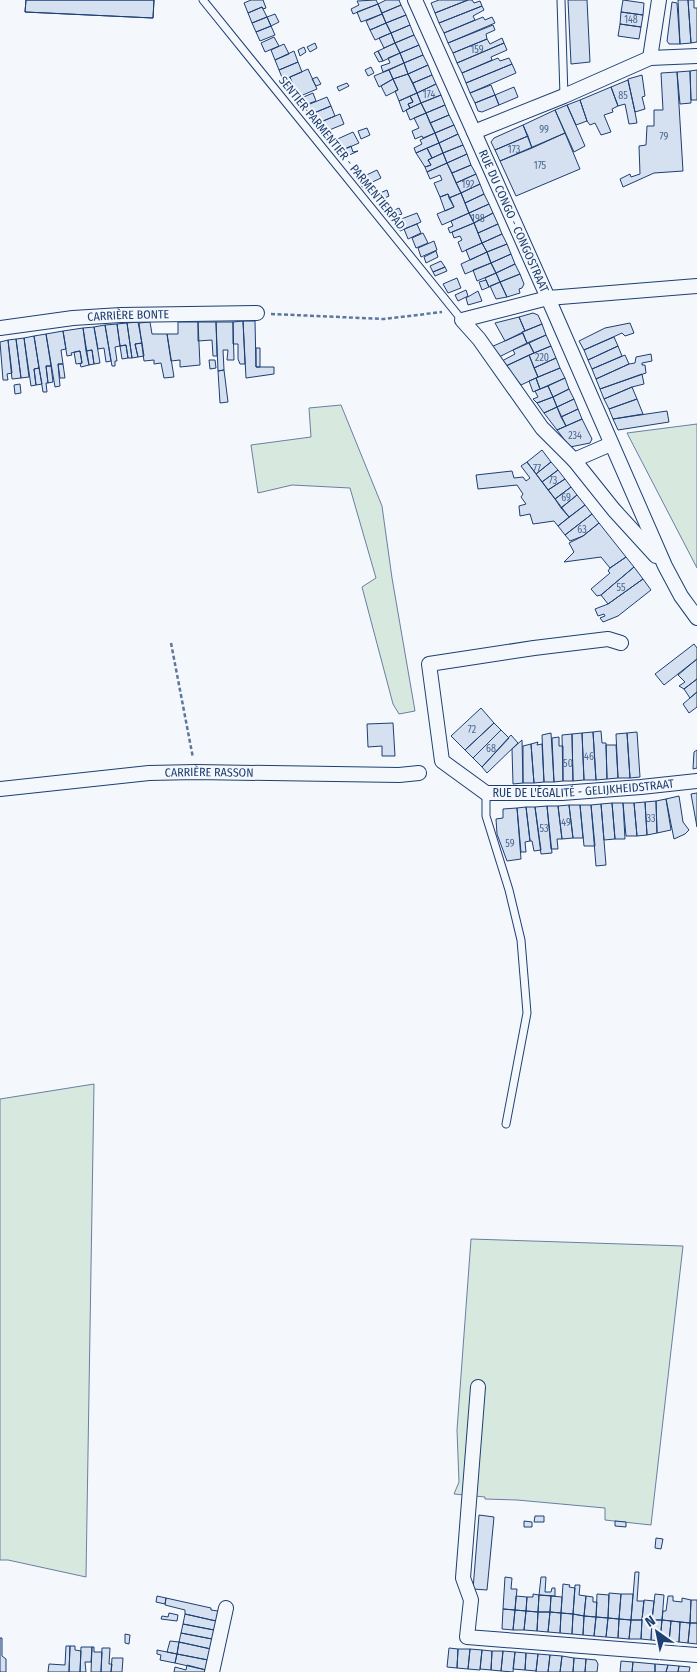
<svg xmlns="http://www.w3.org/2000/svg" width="697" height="1672" font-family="'Fira Sans Condensed',sans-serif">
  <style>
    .green { fill: #d7e8df; stroke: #687fa3 }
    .building { fill: #d5e0f0; stroke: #1d3f73 }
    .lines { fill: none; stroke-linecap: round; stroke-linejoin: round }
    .lane-casing { stroke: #1d3f73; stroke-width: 9 }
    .street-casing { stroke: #1d3f73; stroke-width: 16 }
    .path { stroke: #5e769c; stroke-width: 2.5; stroke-dasharray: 4 2.5; stroke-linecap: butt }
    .lane { stroke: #f4f7fb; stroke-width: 7 }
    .street { stroke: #f4f7fb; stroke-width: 14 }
    .labels { text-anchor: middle; stroke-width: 4; stroke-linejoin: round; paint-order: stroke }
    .number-label { font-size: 10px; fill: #4b6792 }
    .street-label { font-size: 12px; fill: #1d3f73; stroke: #f4f7fb }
  </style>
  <rect width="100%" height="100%" fill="#f4f7fb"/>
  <!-- green -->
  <path class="green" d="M341,405L382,506L392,578L415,711L399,714L393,704L362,587L376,578L350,488L292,485L258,493L251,445L311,437L309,408Z
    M697,424V568L627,433Z
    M94,1084L86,1577L8,1560H0V1099Z
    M471,1239L683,1246L651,1525L605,1520V1508L517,1500L485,1499V1497L454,1494L459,1482L457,1430Z"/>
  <!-- building -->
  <path class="building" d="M26,0H154L153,18L25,12Z
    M26,0H154L153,18L25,12Z
    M251,0H263L266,8L263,9L262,7L248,13L244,3Z
    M376,0L378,4L353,14L351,9L359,5L357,1Z
    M386,0H399L401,5L382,13L378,4Z
    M439,0H468L435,13L431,3Z
    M468,0H472L474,3L480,1L482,6L439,23L435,13Z
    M568,0H587L590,62L571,64Z
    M623,0L644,3L643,15L621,12Z
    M678,0H688L691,43L680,44Z
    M688,0H694V8H697V42L691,43Z
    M672,2L677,3L680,44H669L667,41Z
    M378,4L382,14L361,22L357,12Z
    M401,5L406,15L386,23L382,13Z
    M482,6L484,10L473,16L475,20L444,33L439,23Z
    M262,7L267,17L252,23L248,13Z
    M621,12L643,15L641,27L620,24Z
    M275,14L279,22L271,26L267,17Z
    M382,14L386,23L370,30L366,21Z
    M406,15L410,25L391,33L386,23Z
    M267,17L271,26L256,32L252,23Z
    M483,17L485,20L492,17L495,23L448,43L444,33Z
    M386,23L391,33L375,40L370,30Z
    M620,24L641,27L639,39L618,36Z
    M410,25L414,35L395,43L391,33Z
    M493,25L495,30L486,34L487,39L453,53L448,43Z
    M271,26L275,35L260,41L256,32Z
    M391,33L395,43L384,48L379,38Z
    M414,35L419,45L400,53L395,43Z
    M274,37L279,46L265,52L261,43Z
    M502,38L504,43L457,63L453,53L487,39L490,44Z
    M315,43L317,48L310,52L307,47Z
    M395,43L400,53L383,61L378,51Z
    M504,43L507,50L491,57L492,60L462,73L457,63Z
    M284,44L289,54L275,60L271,50Z
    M419,45L423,55L404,63L400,53Z
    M304,47L306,52L300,56L298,50Z
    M294,51L298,62L279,70L275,60Z
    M378,51L383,61L379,62L374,53Z
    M400,53L404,63L383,72L381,66L390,63L388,58Z
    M423,55L428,65L408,74L404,63Z
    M498,58L500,61L509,58L512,64L466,83L462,73Z
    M298,62L302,72L283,80L279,70Z
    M404,63L408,74L393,79L389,70Z
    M512,64L516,73L470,93L466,83Z
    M428,65L432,75L413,83L408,74Z
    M371,67L374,73L368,76L365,70Z
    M308,69L317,89L298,97L290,77Z
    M389,70L393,79L379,87L374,76Z
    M697,70V100H691L690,71Z
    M690,71L691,103L680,104L677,72Z
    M677,72L683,171L654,173L623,187L620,179L630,174L631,177L640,174L639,146L646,145L647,126H654V110H663L661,73Z
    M408,74L417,93L399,101L395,91L398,90L393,79Z
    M432,75L436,84L417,93L413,83Z
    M642,75L645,96L642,97L645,109L635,112L628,80V79Z
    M317,77L321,84L316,86L312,79Z
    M393,79L398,90L386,96L381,86Z
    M628,80L635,112L637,123L629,124L625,104L618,106L611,87Z
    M347,83L349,86L339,91L337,87Z
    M436,84L441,95L421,103L417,93Z
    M491,85L495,95L475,103L470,93Z
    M514,87L518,97L499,105L495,95Z
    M611,87L618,106L612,109L613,112L604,115L611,132L601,135L595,123L590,125L587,121L580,100Z
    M313,93L316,101L302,106L299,99Z
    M417,93L421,103L410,108L408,104L413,102L410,96Z
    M441,95L445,105L426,113L421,103Z
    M495,95L499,105L482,112L478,111L475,103Z
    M410,96L413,102L408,104L410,108L403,112L399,101Z
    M327,97L331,106L309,115L305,106Z
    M580,100L587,121L576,125L567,105Z
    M421,103L426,113L410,120L406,110Z
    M445,105L449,115L430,123L426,113Z
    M567,105L585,146L574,152L555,110Z
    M331,106L335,116L314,125L309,115Z
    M555,110L565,133L532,148L523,125Z
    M426,113L435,133L423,138L422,136L415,139L412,131L419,128L414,118Z
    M340,114L344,124L322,133L318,123Z
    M449,115L454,125L435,133L430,123Z
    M454,125L458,134L439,143L435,133Z
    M523,125L528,136L495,150L491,142L494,138Z
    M367,128L370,135L361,139L358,131Z
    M353,132L359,143L336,153L331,142Z
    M435,133L439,143L416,153L414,148L422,144L420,140Z
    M565,133L580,169L516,196L500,161Z
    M458,134L463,145L443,153L439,143Z
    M528,136L532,148L500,161L495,150Z
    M439,143L443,153L432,158L427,148Z
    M463,145L467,154L447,163L443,153Z
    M351,146L353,152L358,151L343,158L340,151Z
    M427,148L432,158L428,160L431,165L425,167L416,153Z
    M443,153L447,163L427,172L425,167L431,165L428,160Z
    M467,154L471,165L452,173L447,163Z
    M447,163L461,193L449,198L448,194L440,197L434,183L442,180L440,175L430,179L427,172Z
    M471,165L476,174L456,183L452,173Z
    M377,170L381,178L362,187L358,179Z
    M476,174L480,184L461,193L456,183Z
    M480,184L484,194L465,203L461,193Z
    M387,190L389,196L376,202L373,196Z
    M461,193L469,213L442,225L437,214L454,207L449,198Z
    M448,194L454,207L445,211L440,197Z
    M484,194L489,204L469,213L465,203Z
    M489,204L493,213L474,223L469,213Z
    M399,208L402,214L390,218L388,213Z
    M417,213L421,222L400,231L396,221Z
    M469,213L474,223L450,233L448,228L453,226L451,221Z
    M493,213L498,224L478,233L474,223Z
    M474,223L482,243L462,252L458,242L462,240L460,236L454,238L452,232Z
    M417,224L421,233L408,239L404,229Z
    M498,224L502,234L482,243L478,233Z
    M423,233L428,243L416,248L412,238Z
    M502,234L507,244L487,252L482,243Z
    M434,241L437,250L421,257L418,248Z
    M482,243L487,252L470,260L466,250Z
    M507,244L511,254L491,263L487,252Z
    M436,251L438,257L426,263L424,257Z
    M487,252L491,263L465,274L461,264Z
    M511,254L515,264L496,273L491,263Z
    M441,261L445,267L433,272L430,266Z
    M491,263L496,273L477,281L473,270Z
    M515,264L520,274L500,282L496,273Z
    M445,267L447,271L435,276L433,272Z
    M496,273L500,282L489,287L485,278Z
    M520,274L524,284L522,288L519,289L520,293L507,297L500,282Z
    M457,278L461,288L448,293L443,284Z
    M486,280L489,287L482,290L479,282Z
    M500,282L507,297L496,299L490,286Z
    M466,290L468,296L458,301L455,295Z
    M478,291L482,301L468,305L466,298Z
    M533,313L538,315L542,324L525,331L519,317Z
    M519,317L525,331L505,341L495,323Z
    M243,321L245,364H240L238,359V344H233V322Z
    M243,321H255L256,367H274V374L246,378Z
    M138,322L142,343L135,344L138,357L132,358L127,323Z
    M150,322L152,334H167L174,377L164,378L161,363L154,364V360L144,361L139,323Z
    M178,322H198L200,365L180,367V360L171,361L167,334H178Z
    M198,322H216L217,356H213L212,340L198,341Z
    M216,322H233L234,360H227L228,350H223L224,370L218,371Z
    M127,323L132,358H128L126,345L120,346L117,324Z
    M630,323L634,333L625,336L622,333L584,350L579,341L605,328Z
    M117,324L120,346L115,347L117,361H115V366H112L105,325Z
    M542,324L546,335L527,343L522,332Z
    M105,325L111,361L106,362L104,348L98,349L94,327Z
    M94,327L100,363L94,364L92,350L86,351L83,328Z
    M83,328L89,365L81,367L80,364L82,363L80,351L71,353L72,355L67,356L63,331Z
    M63,331L66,349L61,350L63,364H58L60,386L55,387L46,334Z
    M523,333L527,343L499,357L491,347Z
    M46,334L51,366H46L48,383H46L47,392H43L34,336Z
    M546,335L551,346L534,353L529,343Z
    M34,336L39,368L34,369L36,385L31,386L24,338Z
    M614,337L618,346L588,360L584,350Z
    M24,338L29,377L21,378L16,339Z
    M16,339L21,378L12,379L8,340Z
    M8,340L12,373L7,374L8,380H3L0,342Z
    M142,343L144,356L138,357L135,344Z
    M529,343L534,353L506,366L502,361L515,354L513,350Z
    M126,345L128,358L122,359L120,346Z
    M551,346L556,358L534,368L529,355Z
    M618,346L622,356L592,369L588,360Z
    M256,348H260V367H256Z
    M92,350L94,364L89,365L86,351Z
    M80,351L82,363L76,364L74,352Z
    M651,354L652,361L642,363V365H645L646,373L600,389L596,379L629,364L635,363L636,357Z
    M529,355L538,377L521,385L506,366Z
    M625,355L629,364L596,379L592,369Z
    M556,358L560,368L538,377L534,368Z
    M209,360H215L216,368L210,369Z
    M58,364H63L65,378H60Z
    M46,366H51L53,382L48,383Z
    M39,368L42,384L36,385L34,369Z
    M560,368L565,378L540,389L536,378Z
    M224,370L228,402L220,403L218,371Z
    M642,374L644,384L632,387L604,399L600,389Z
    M536,378L540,389L533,392L529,381Z
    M565,378L569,389L553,397L548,386Z
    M20,384L21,393L15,394L14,385Z
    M548,386L553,397L537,403L533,399L538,397L535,391Z
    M632,387L637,399L609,409L604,399Z
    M569,389L574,399L557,407L553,397Z
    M553,397L557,407L544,413L537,403Z
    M574,399L578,409L561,417L557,407Z
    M637,399L643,414L613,419L609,409Z
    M557,407L566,426L557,430L544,413Z
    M578,409L582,419L566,426L561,417Z
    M667,411L669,422L618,430L613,419Z
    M582,419L592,439L590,443L570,447L557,430Z
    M542,450L551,462L536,474L527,462Z
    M527,462L569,517L558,526L554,521L533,524L530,514L520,516L519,506L526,504L521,497L523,494L517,485L478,489L476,475L512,471L514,478L523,477L526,481L530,478L521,466Z
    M551,462L558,470L542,482L536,474Z
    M558,470L565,479L548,490L542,482Z
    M565,479L571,487L555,499L548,490Z
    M571,487L577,495L561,508L555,499Z
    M577,495L585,505L569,517L561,508Z
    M585,505L592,514L565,535L558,526Z
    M592,514L599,523L583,536L570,541L565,535Z
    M599,523L626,557L610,568L601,557L564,562L574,552L569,543L583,536Z
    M626,557L634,567L601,595L597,596L591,589L610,573L608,571L610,568Z
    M634,567L643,579L608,604L601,595Z
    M643,579L651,590L618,616L603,622L600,618L605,616L604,614L598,616L595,609L608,604Z
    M694,644L697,648V659L664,685L655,674Z
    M697,659V679L684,689L679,686L685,682L678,675Z
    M697,679V692L690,698L684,689Z
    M697,692V707L689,713L683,704Z
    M481,708L494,723L465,750L451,736Z
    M393,723L395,756H382V746L368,747L367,724Z
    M494,723L501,730L473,758L465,750Z
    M501,730L509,738L482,767L473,758Z
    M601,731L602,743H606L607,779L596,780L593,732Z
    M593,732L596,780H584L582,733Z
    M637,732L640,777L630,778L627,733Z
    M551,733L554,782H544L542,735Z
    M582,733L584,780L573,781L572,734Z
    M627,733L630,778H618L616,734Z
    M572,734L573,781H563L562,735Z
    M511,735L518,743L487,773L482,767Z
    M559,737V746H563V781L554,782L552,738Z
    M522,740L523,783L513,784L512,749Z
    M538,742L537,745L542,744L544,782L534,783L531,744Z
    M531,744L534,783H523V746Z
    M606,745H616L618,778L607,779Z
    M697,750V768L693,769L694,752Z
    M697,793V827L691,794Z
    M679,796L683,822L689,830L685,834L674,839L666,799Z
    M666,799L671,830L657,833L656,801Z
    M656,801L657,833L647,835L645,802Z
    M645,802L647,835L637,836L634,803Z
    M612,803H623L625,839H615Z
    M612,803L615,839L604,840L601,804Z
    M623,803H634L637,836H626Z
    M601,804L606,865L596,866L591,805Z
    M569,805H580L583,838H573Z
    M569,805L573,838L562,839L558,806Z
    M580,805H591L595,846H584Z
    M547,806H558L562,839H557L558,849H551Z
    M547,806L552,853L541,854L535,807Z
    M526,807H535L541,850L534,851L532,841H530Z
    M526,807L530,841L525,842L526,852H521L517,808Z
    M517,808L521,859L507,861L497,834L496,819L503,818V809Z
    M479,1515L494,1517L487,1590L473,1589Z
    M535,1516H544V1522H534Z
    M524,1521L532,1522V1527H524Z
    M615,1521L626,1522V1527L615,1526Z
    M656,1538L663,1539L661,1549L655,1548Z
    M635,1572H639L637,1601H644L642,1620H631Z
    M505,1577L512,1578L511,1589H517L515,1610L503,1609Z
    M541,1577H546L545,1592H551L552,1588H555V1596L539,1595Z
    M563,1584L570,1585L569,1587L575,1588L573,1614L561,1613Z
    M575,1585H580L579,1595L586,1596L584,1616L573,1614Z
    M609,1593L621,1594L619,1619L608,1618Z
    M533,1594L539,1595L538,1612L526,1611L527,1597H533Z
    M597,1594L609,1595L608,1618L596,1617Z
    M621,1594H633L631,1620L619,1619Z
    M655,1594L664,1595L662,1620H652Z
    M539,1595L551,1596L550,1612H538Z
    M157,1596L166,1598L165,1604L156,1602Z
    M516,1596L527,1597L526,1611L515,1610Z
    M551,1596L562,1597L561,1613L550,1612Z
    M586,1596L593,1597V1602H597L596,1617L584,1616Z
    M668,1596H673V1601L682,1602V1598L691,1600L690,1623L662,1620L663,1611H666Z
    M166,1598L211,1608V1610L218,1611L216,1621L185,1614V1610L165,1605Z
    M644,1600L654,1601L652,1620L642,1619Z
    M691,1600H697V1623H690Z
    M503,1609L515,1610L513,1630L502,1629Z
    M515,1610L526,1611L524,1630H513Z
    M526,1611L538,1612L537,1631L524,1630Z
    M538,1612H550L548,1632L537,1631Z
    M550,1612L561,1613L560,1633L548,1632Z
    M169,1613L178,1615L177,1621L161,1619L162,1616L168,1617Z
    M561,1613L573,1614L572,1634L560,1633Z
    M185,1614L216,1621L214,1630L183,1624Z
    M573,1614L584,1616L583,1635L572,1634Z
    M584,1616L596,1617L594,1636L583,1635Z
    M596,1617L608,1618L606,1637L594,1636Z
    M608,1618L619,1619L618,1638L606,1637Z
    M619,1619L631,1620L629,1639L618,1638Z
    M642,1619L652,1620L651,1640L641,1639Z
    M631,1620H642L641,1639H629Z
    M652,1620H662L660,1641L651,1640Z
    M662,1620L671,1621L669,1642L660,1641Z
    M671,1621L680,1622L679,1642H669Z
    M680,1622L690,1623L688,1643L679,1642Z
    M690,1623H697V1644L688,1643Z
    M183,1624L214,1630L212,1639L181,1633Z
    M181,1633L212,1639L211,1649L179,1642Z
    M125,1634L130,1635L129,1644L125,1643Z
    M0,1638H2V1656L6,1659V1672H0Z
    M170,1641L179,1642L177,1654L167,1652Z
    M179,1642L211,1649L208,1660L177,1654Z
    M66,1646H70L69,1672H48L49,1664L65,1665Z
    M70,1646H75V1650L81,1651L80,1672H69Z
    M81,1647H92L91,1662H85L86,1672H80Z
    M92,1647H94V1652H102L101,1672H91Z
    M102,1648H110L109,1664H112L111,1672H101Z
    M449,1648L458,1649L457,1668L447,1667Z
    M458,1649H470L468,1669L457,1668Z
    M470,1649L482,1650L480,1670L468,1669Z
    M157,1650L177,1654L175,1663L160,1660L161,1655L157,1654Z
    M482,1650L492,1651L491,1670L480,1669Z
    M492,1651H503L501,1671L491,1670Z
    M503,1651L515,1652L513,1672L501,1671Z
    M515,1652L526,1653L525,1670L513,1669Z
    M526,1653L538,1654L536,1671L525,1670Z
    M177,1654L208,1660L206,1670L175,1663Z
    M538,1654L550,1655L548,1672H536Z
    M550,1655L562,1656L560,1672H548Z
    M562,1656L574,1658L573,1672H560Z
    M112,1658H123L122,1672H111Z
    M574,1658L586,1659L585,1672H573Z
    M586,1659L596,1660L598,1664L597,1672H585Z
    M621,1661L633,1662L632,1672H620Z
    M633,1662L655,1664V1672H632Z
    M655,1664L668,1665L666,1672H655Z
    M187,1665L206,1670V1672H174L175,1667L186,1670Z
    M668,1665L679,1666L678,1672H666Z
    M679,1666L690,1667L689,1672H678Z"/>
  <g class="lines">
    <defs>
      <path id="lane" d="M203,0L462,320
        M561,0L564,96
        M486,793V816L509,890L521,940L527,1013L506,1124"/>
      <g id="street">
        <path id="s1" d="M415,0L548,298L665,566L681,596L697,618"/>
        <path d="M650,58L659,0"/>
        <path d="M474,132L564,96L650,58L697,56"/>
        <path id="s2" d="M0,328L73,318L121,315L257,313"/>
        <path d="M611,444L574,460L614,510L656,556"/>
        <path d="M574,460L542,428L479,339L462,320L548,298L697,286"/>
        <path id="s3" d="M621,643L608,639L534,648L429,664L442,761L486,793H562L641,787L697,781"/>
        <path id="s4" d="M0,789L149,773L196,772L399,775L419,773"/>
        <path d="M478,1387L463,1578L471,1600L467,1637L697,1655"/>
        <path d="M212,1672L226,1608"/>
      </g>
    </defs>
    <!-- lane casing -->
    <use href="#lane" class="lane-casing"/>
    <!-- street casing -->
    <use href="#street" class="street-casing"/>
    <!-- path -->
    <path class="path" d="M271,314L384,319L442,312
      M171,643L193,758"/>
    <!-- lane -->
    <use href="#lane" class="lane"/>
    <!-- street -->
    <use href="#street" class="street"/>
  </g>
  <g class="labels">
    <!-- number labels -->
    <g class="number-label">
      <text x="631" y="23">148</text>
      <text x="477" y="53">159</text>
      <text x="429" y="98">174</text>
      <text x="623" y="99">85</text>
      <text x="544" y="133">99</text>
      <text x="664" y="140">79</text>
      <text x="514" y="153">173</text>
      <text x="540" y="169">175</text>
      <text x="468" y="188">192</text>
      <text x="478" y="222">198</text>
      <text x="542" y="361">220</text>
      <text x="575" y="439">234</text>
      <text x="537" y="472">77</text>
      <text x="553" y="484">73</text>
      <text x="566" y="501">69</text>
      <text x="582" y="533">63</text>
      <text x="621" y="591">55</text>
      <text x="472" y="733">72</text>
      <text x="491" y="752">68</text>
      <text x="589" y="760">46</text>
      <text x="568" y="767">50</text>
      <text x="651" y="822">33</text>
      <text x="566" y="826">49</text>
      <text x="544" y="832">53</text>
      <text x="510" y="847">59</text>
    </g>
    <!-- street labels -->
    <g class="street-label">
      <text transform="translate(342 153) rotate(51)" y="4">SENTIER PARMENTIER - PARMENTIERPAD</text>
      <text dy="4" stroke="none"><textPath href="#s1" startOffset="242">RUE DU CONGO - CONGOSTRAAT</textPath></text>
      <text dy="4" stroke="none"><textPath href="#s2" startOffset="129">CARRIÈRE BONTE</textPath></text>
      <text dy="4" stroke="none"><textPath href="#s4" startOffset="210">CARRIÈRE RASSON</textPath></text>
      <text dy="4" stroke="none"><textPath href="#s3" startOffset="444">RUE DE L'ÉGALITÉ - GELIJKHEIDSTRAAT</textPath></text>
    </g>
  </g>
  <!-- north arrow -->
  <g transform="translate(657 1632) rotate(327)" stroke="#f4f7fb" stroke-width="4" paint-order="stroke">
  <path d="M0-4L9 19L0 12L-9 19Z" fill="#1d3f73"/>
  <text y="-8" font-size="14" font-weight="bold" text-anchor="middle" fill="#1d3f73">N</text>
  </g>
</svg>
